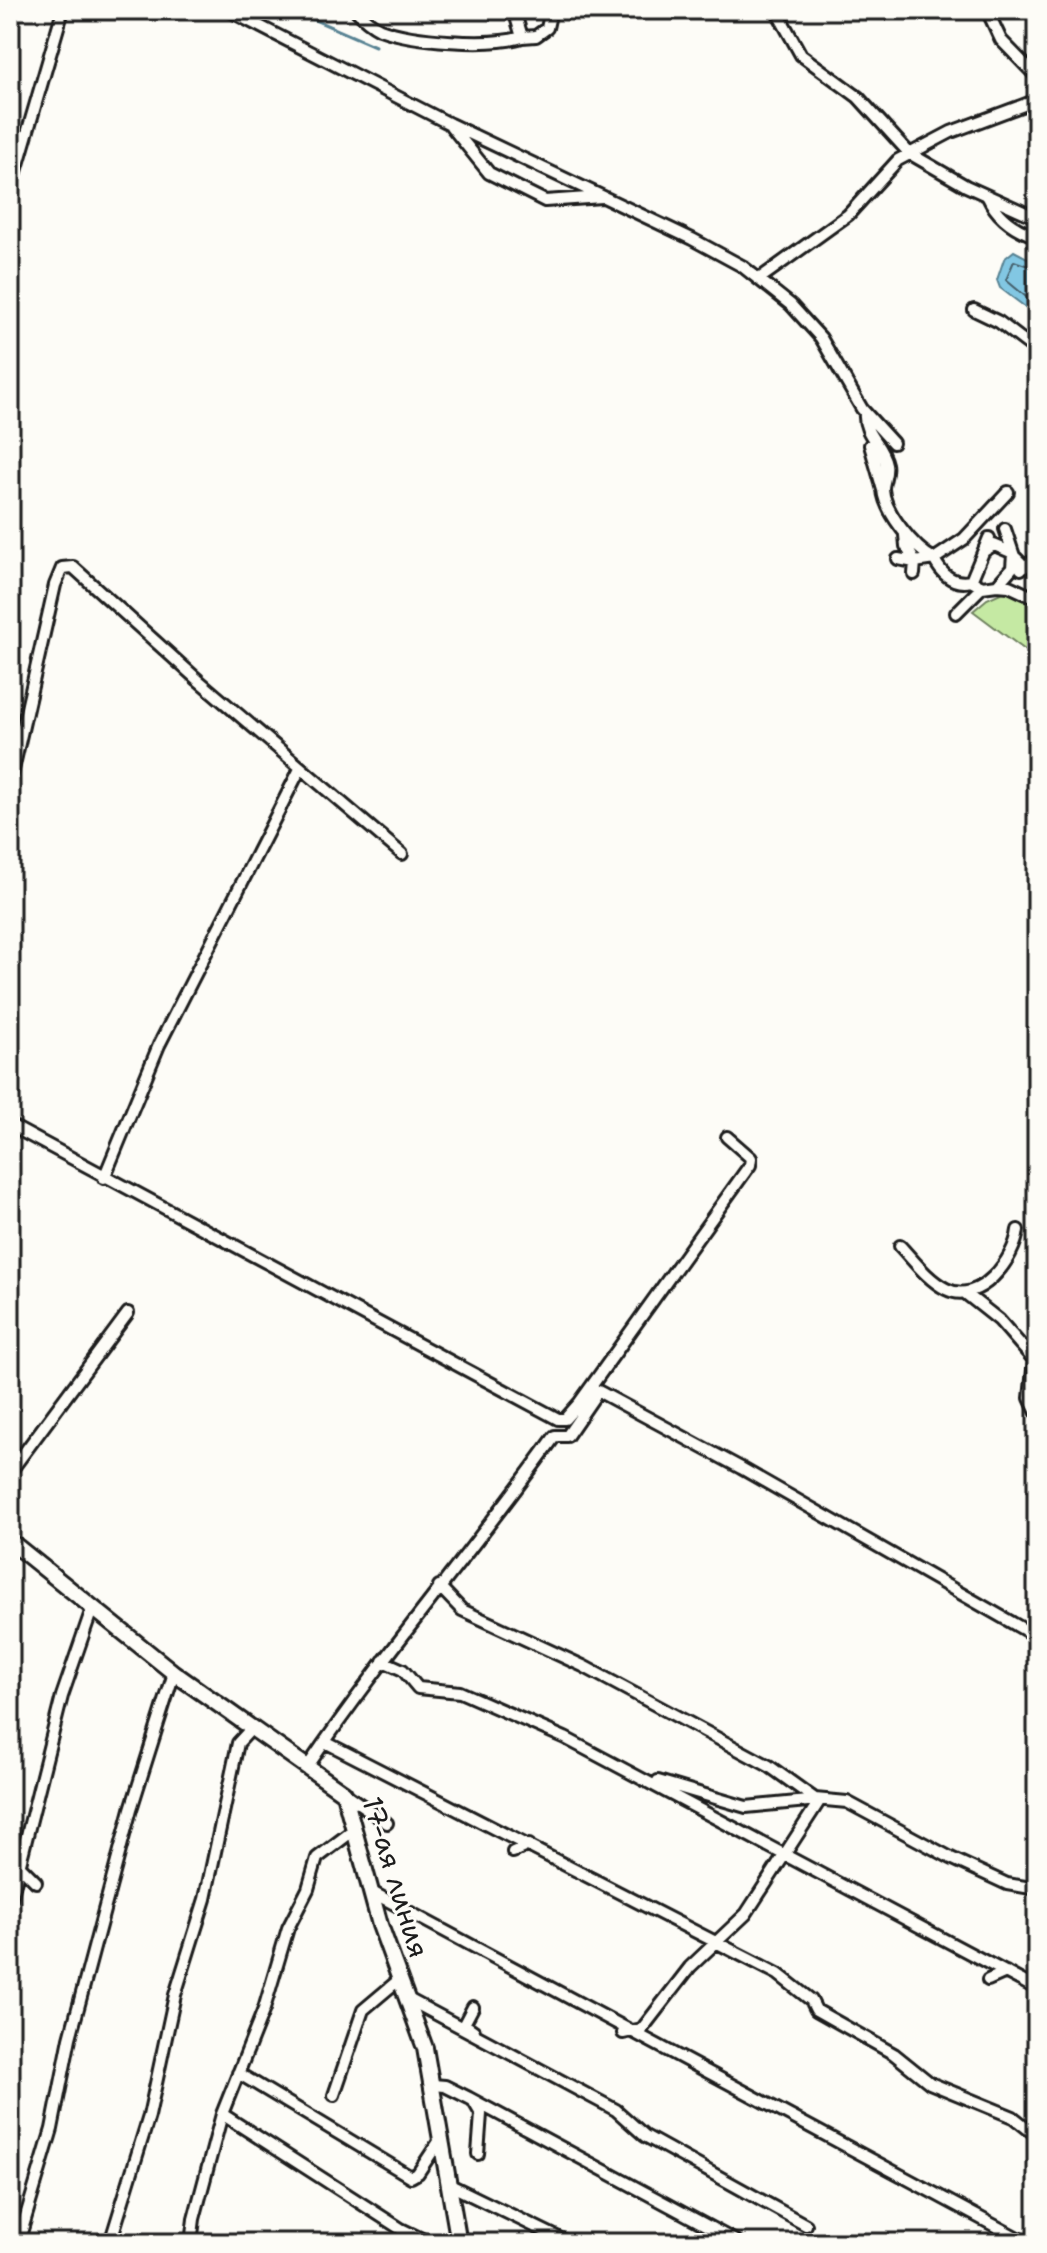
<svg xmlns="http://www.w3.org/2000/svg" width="1047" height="2253" font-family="'Shantell Sans',sans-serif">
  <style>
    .green { fill: #c5e9a3; stroke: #708260; stroke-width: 2 }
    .water { fill: #82c7e3; stroke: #598393; stroke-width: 2 }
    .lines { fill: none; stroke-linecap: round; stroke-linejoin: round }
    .shore { stroke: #45606c; stroke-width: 2 }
    .stream { stroke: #598393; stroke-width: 3 }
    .street-casing { stroke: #1c1c1c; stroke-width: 16 }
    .secondary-casing { stroke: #1c1c1c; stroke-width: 20 }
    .street { stroke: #fdfcf7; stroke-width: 10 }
    .secondary { stroke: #fdfcf7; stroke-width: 14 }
    .labels { text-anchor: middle; stroke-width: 6; stroke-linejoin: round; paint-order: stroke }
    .street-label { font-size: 28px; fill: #1c1c1c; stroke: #fdfcf7 }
  </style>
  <rect width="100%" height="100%" fill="#fdfcf7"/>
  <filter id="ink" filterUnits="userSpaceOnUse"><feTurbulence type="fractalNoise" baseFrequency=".0125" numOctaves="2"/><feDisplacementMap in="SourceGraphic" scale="16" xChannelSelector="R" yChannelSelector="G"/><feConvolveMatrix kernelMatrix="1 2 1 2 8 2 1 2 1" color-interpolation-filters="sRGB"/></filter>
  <g filter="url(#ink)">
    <!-- green -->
    <path class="green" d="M1005,591L1037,603V659L973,611L987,599Z"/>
    <!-- water -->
    <path class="water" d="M1014,251L1037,263V316L1000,288L997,280L1004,259Z"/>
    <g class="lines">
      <!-- shore -->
      <path class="shore" d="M1037,269L1014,261L1006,280L1037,306"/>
      <!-- stream -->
      <path class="stream" d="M294,11L375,46"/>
      <defs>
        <path id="street" d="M228,10L450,124L692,239L742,266L791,305L821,338L862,409L893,443
          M356,10C363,18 370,24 380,29C412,41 490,47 522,37
          M514,10L522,37L536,36L547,28L551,10
          M776,10L801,55L858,97L909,153L966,186L1037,218
          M987,10L1001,40L1037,77
          M10,27L15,10
          M451,126L489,173L545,201L602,197
          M10,192L63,10
          M988,197C997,217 1016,230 1037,237
          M759,279L848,215L898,160L951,132L1037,100
          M974,310L999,322L1037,351
          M865,413C863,435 882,444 886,464C888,473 883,481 883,489C884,512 915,549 934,559L964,539L1008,492
          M870,445L883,490
          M1005,529L1014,556L1025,567
          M905,535L906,546L915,562L934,559C942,575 953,585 971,581L989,538
          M898,559L915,562L914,574
          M1021,569L1037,558
          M971,581L982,587L997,585L1012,568L1013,553L994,545L984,551
          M997,585L1009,586L1037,599
          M956,613L982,587
          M10,783L55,585L62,568L73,567L198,680L402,854
          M10,1125L558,1419H565L580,1402L750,1165L751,1158L727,1137
          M104,1178L159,1045L300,769
          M900,1246C914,1261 928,1280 946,1289C979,1306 1015,1259 1018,1230
          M965,1293L999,1320L1034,1360L1030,1398L1037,1413
          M10,1472L128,1313
          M439,1586L462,1610L583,1666L769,1766L815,1799L847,1802L951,1858L1007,1884L1037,1889
          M383,1661L403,1670L418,1688L460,1692L565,1738L1037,1989
          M325,1742L778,1974L811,2000L816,2010L894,2054L930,2083L1013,2117L1037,2136
          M308,1766C385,1652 475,1548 555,1436H567L598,1391L741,1468L1037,1637
          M658,1781L746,1807L818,1800
          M344,1793L387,1823
          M513,1852L529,1845
          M20,1866L36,1882
          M370,1891L1027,2243
          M10,1903L62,1696L92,1609
          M988,1980L1006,1972
          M408,1999L616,2110L645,2136L806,2225
          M473,2007L464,2024L474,2031
          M623,2033L642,2029L690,1967L746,1914L820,1800
          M238,2073L411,2177L418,2173L442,2137
          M433,2085L445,2086L469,2098L739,2243
          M334,2095L363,2010L401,1978
          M474,2102L481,2114L478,2154
          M222,2114L401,2229L430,2243
          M450,2185L569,2243
          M18,2243L52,2129L70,2038L131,1809L174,1673
          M110,2243L149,2116L175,1995L205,1899L238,1743L251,1729
          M191,2243L194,2219L222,2114L264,2009L288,1928L308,1889L317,1858L354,1830"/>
        <path id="secondary" d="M10,1541L174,1673L344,1793L380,1925L425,2048L459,2243"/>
      </defs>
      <!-- street casing -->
      <use href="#street" class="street-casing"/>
      <!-- secondary casing -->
      <use href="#secondary" class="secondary-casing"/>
      <!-- street -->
      <use href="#street" class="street"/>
      <!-- secondary -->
      <use href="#secondary" class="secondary"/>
    </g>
  </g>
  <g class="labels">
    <!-- street labels -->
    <g class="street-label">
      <text transform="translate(396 1877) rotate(73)" y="10">17-ая линия</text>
    </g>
  </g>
  <!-- margin -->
  <rect width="1047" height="2253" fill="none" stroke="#fdfcf7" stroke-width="40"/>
  <rect x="20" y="20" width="1007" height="2213" fill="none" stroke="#1c1c1c" stroke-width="3" filter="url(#ink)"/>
</svg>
